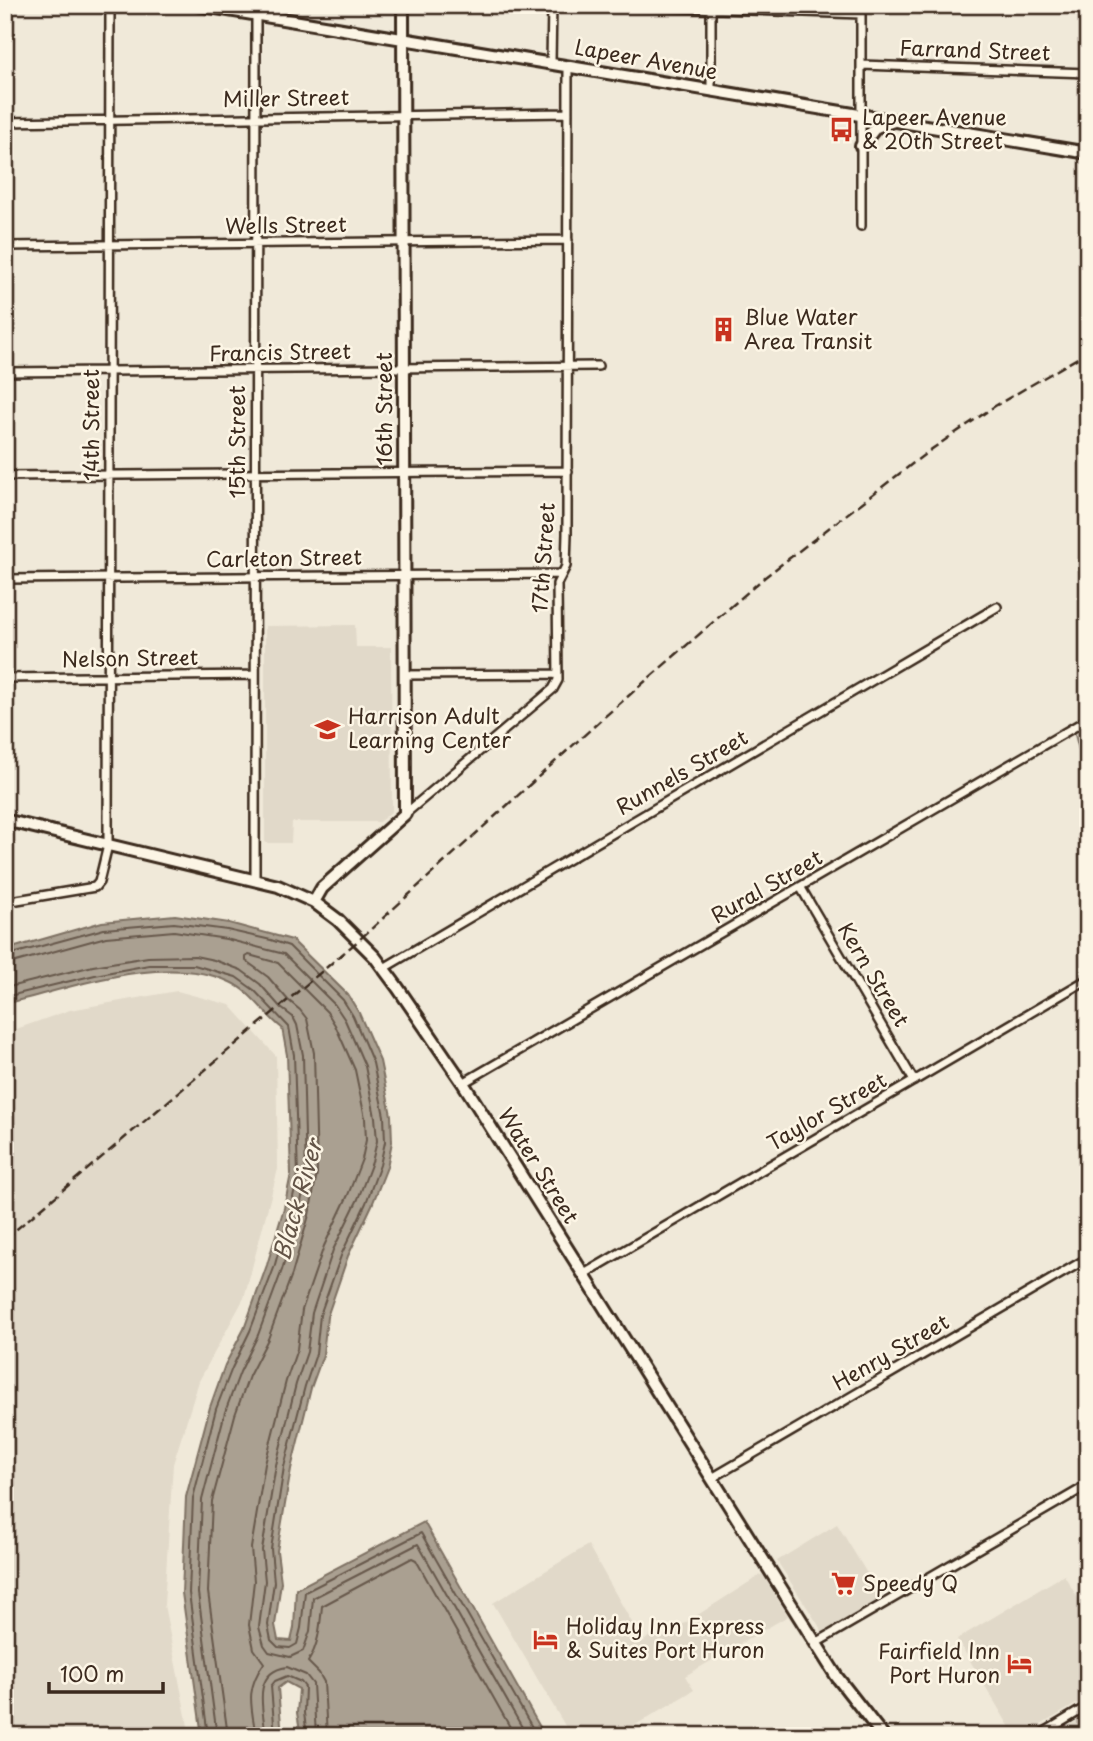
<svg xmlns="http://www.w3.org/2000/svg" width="1093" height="1741" font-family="'Playpen Sans',sans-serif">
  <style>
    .built { fill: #e1d9c9 }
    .green { fill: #d2c9ba; stroke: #867a6c; stroke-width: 2 }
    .water { fill: #aaa091; stroke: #7e7163; stroke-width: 2 }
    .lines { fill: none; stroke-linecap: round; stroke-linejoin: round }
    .shore { stroke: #67594c; stroke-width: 2 }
    .street-casing { stroke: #3b2a1e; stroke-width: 12 }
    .secondary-casing { stroke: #3b2a1e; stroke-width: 16 }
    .street { stroke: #fcf5e5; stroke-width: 7 }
    .secondary { stroke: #fcf5e5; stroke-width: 10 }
    .rail { stroke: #3b2a1e; stroke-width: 2.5; stroke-dasharray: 10 5; stroke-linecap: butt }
    .labels { text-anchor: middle; stroke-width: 5; stroke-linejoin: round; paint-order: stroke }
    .street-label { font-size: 21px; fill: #3b2a1e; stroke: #fcf5e5 }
    .poi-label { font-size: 21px; fill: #3b2a1e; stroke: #fcf5e5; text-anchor: start }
    .water-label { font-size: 23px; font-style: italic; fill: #625346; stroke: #fcf5e5 }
  </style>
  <rect width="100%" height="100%" fill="#f0e9d9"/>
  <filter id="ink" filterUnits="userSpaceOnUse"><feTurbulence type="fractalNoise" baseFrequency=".0143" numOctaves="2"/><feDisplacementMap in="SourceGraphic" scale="14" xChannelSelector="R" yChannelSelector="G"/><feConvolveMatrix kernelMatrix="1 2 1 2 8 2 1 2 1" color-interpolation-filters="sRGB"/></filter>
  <g filter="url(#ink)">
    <!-- built -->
    <path class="built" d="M355,625L356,647H391L392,811L379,822H292L291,843H265V626Z
      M177,991L230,1005L276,1056L278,1169L244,1298L199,1381L173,1464L164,1605L190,1736H5V1033L70,1010Z
      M837,1524L882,1598L823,1632L777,1561Z
      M588,1545L643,1642L655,1631L660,1639L762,1574L788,1616L685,1676L694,1690L617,1736H571L493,1603Z
      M1064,1575L1088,1615V1697L1022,1736H1015L957,1639Z
      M1088,1714V1736H1052Z"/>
    <!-- green -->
    <path class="green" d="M1088,724V784L1074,731Z"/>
    <!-- water -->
    <path class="water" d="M175,915L229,923L292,940L348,995L359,1013L380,1061L391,1115L392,1142L387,1167L372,1205L348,1256L327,1317L323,1355L311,1388L291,1469L277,1551L281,1582L275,1625L278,1640L291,1641L294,1628L296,1589L424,1522L545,1736H301L297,1713L299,1689L286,1682L278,1688L282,1736H202L182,1593L186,1497L210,1407L225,1365L244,1329L267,1265L284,1208L291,1174L287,1055L282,1028C264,1014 252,992 230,982C166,952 71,988 5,1004V950L102,922Z"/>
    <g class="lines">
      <!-- shore -->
      <path class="shore" d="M5,956L104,929L174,923L227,930L271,940L289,946L343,1000L353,1016L373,1063L384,1116L385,1142L380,1165L366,1203L342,1253L320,1315L316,1354L305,1386L284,1467L271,1549L274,1582L268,1625L271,1640L278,1647L290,1648L297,1644L301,1628L305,1592L421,1533L537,1736
        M5,965L106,937L174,931L226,939L284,954L335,1005L345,1020L365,1066L375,1117L377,1141L372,1162L358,1199L333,1250L312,1313L307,1352L296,1384L276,1465L262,1550L265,1581L259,1627L264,1645L269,1652L290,1657L303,1651L310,1631L313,1598L418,1544L527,1736
        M5,988L93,966L148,957L195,956L214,960L241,970L260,984L281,1008L293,1017L297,1025L303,1055L306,1177L299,1212L282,1270L258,1335L240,1372L225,1412L202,1500L198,1593L217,1736
        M5,997L95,975L149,965H194L236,977L254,990L289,1027L294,1055L298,1175L290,1210L274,1268L250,1331L232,1368L216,1409L193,1498L189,1593L208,1736
        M228,1736L208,1592L212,1501L235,1415L249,1376L268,1339L292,1274L309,1215L317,1173L314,1053L307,1019L300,1010L288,1000L268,977L246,961V957L249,955L278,963L327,1012L335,1025L355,1070L365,1118L366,1140L362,1159L348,1195L324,1246L302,1310L297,1349L286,1381L265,1464L251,1548L254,1581L249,1625L254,1649L264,1663C245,1690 251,1705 256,1736
        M266,1736C263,1710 251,1672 287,1667L306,1675L313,1684L316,1736
        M275,1736L271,1686L275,1681L287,1676L301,1682L305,1687L304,1713L307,1736
        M327,1736L324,1682L319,1673L308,1662C319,1644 320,1627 322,1606L412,1558L416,1560L515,1736"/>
      <defs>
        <path id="street" d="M605,5L861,14
          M551,62L552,5
          M861,65L1088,73
          M711,91V6
          M5,122L568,113
          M861,226V5
          M5,246L568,240
          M5,372L598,366
          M5,476L568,471
          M5,579L562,574
          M404,675L558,674
          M5,678L254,675
          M405,814L553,689L558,680L557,584L566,566L567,534L568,66
          M255,880L256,5
          M801,888L914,1081
          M5,902L95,887L99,882L108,845L110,5
          M384,968L997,607
          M463,1083L1088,719
          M584,1274L1088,979
          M712,1478L1088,1258
          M816,1643L1088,1485
          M1038,1736L1088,1706"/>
        <path id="secondary" d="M198,5L1088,153
          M861,146L876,127L894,121
          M5,820L278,886L314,902L338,920L375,957L398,988L463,1083L837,1677L883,1736
          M314,902L322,888L405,814L403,5"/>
      </defs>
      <!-- street casing -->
      <use href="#street" class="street-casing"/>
      <!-- secondary casing -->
      <use href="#secondary" class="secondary-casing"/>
      <!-- street -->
      <use href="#street" class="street"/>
      <!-- secondary -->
      <use href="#secondary" class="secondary"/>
      <!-- rail -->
      <path class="rail" d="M5,1239L359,940L602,719L765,577L929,451L995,406L1088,352"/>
    </g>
  </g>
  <!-- icons -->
  <defs>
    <symbol id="bus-bare" viewBox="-9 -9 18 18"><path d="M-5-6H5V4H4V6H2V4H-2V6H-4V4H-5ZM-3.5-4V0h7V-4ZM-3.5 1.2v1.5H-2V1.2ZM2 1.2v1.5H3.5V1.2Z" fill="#c8321e" stroke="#fcf5e5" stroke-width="2.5" paint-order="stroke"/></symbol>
    <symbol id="building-bare" viewBox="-9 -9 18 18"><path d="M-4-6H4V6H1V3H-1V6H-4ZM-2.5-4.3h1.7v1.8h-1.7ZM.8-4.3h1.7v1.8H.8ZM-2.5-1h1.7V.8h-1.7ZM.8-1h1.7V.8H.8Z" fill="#c8321e" stroke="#fcf5e5" stroke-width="2.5" paint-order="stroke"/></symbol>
    <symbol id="school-bare" viewBox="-9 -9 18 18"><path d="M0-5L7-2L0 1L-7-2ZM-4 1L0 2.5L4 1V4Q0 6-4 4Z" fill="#c8321e" stroke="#fcf5e5" stroke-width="2.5" paint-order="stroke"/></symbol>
    <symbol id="supermarket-bare" viewBox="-9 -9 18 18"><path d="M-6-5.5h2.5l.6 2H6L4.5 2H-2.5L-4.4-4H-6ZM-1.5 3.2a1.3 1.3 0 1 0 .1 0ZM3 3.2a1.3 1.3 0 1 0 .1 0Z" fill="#c8321e" stroke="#fcf5e5" stroke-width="2.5" paint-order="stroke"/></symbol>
    <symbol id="hotel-bare" viewBox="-9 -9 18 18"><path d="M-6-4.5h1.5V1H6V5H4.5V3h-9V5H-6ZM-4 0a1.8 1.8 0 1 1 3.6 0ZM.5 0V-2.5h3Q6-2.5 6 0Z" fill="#c8321e" stroke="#fcf5e5" stroke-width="2.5" paint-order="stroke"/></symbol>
  </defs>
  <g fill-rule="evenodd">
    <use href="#bus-bare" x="824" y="112" width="35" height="35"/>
    <use href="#building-bare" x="706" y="312" width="35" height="35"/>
    <use href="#school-bare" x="310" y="712" width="35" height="35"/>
    <use href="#supermarket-bare" x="826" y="1566" width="35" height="35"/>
    <use href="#hotel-bare" x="528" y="1622" width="35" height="35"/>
    <use href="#hotel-bare" x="1002" y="1646" width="35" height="35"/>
  </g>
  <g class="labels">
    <!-- street labels -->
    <g class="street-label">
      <text transform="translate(975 51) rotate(2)" y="7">Farrand Street</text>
      <text transform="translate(646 60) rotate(10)" y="7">Lapeer Avenue</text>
      <text transform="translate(286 99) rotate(-1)" y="7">Miller Street</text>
      <text transform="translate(286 226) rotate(-1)" y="7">Wells Street</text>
      <text transform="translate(280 353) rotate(-1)" y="7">Francis Street</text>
      <text transform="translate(385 409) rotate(-90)" y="7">16th Street</text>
      <text transform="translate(92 425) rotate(-90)" y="7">14th Street</text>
      <text transform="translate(238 442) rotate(-90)" y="7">15th Street</text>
      <text transform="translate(544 558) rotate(-86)" y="7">17th Street</text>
      <text transform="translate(284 559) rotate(-1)" y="7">Carleton Street</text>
      <text transform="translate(130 659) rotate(-1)" y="7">Nelson Street</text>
      <text transform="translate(682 773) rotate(-30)" y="7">Runnels Street</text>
      <text transform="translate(767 887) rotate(-30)" y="7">Rural Street</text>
      <text transform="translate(873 975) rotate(59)" y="7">Kern Street</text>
      <text transform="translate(827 1112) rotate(-30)" y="7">Taylor Street</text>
      <text transform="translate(538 1166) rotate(58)" y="7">Water Street</text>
      <text transform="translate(891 1353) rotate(-30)" y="7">Henry Street</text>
    </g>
    <!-- poi labels -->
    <g class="poi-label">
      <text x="862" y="125">Lapeer Avenue<tspan x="862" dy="24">&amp; 20th Street</tspan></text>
      <text x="744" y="325">Blue Water<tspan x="744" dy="24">Area Transit</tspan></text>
      <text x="348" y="724">Harrison Adult<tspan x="348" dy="24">Learning Center</tspan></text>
      <text x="863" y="1591">Speedy Q</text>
      <text x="566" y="1634">Holiday Inn Express<tspan x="566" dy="24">&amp; Suites Port Huron</tspan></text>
      <text x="1000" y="1659" text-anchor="end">Fairfield Inn<tspan x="1000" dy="24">Port Huron</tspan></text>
    </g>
    <!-- water labels -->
    <g class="water-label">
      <text transform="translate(298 1200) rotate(-74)" y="8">Black River</text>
    </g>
  </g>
  <!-- margin -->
  <rect width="1093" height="1741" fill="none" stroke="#fcf5e5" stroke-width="28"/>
  <rect x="14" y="14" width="1065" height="1713" fill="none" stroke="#3b2a1e" stroke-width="2.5" filter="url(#ink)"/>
  <!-- scale -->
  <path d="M49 1682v10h114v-10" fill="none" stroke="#3b2a1e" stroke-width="3.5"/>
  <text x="60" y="1682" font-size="21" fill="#3b2a1e" stroke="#fcf5e5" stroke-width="5" paint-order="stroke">100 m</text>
</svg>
